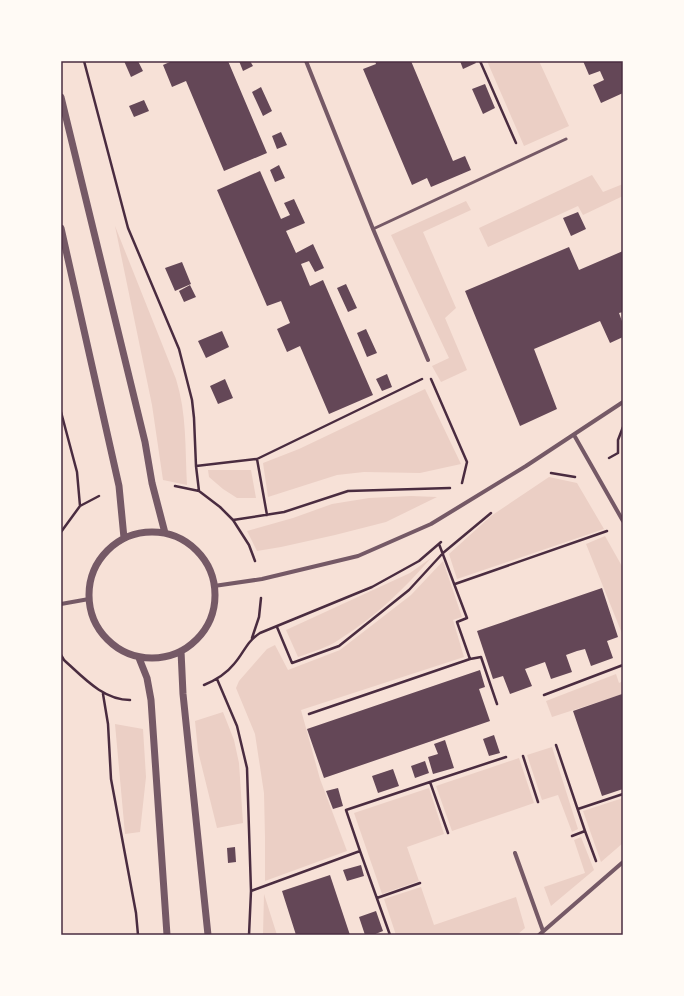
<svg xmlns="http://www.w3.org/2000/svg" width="684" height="996" font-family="Commissioner,sans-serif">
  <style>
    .green { fill: #ebcfc5 }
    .building { fill: #644757 }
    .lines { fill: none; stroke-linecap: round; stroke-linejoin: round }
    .path { stroke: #4a2c40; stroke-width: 2.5 }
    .service { stroke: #755966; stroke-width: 3 }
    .minor { stroke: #755966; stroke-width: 4 }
    .tertiary { stroke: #755966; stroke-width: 7 }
    .neatline { fill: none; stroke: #4a2c40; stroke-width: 1.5 }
  </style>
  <rect width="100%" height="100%" fill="#f7e1d7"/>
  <!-- green -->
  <path class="green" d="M487,61H539L569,126L524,146Z
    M592,175L603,192L623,184V196L583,215L578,206L488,247L479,228Z
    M466,201L471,210L423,232L456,308L445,318L467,370L441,382L432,366L449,358L391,235Z
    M115,226L176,379C187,414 185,449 187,485L163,480L152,405Z
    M425,389L461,464L420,473L364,472L337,475L268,497L263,463L299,449Z
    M208,470H251L256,498H237L223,489L209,477Z
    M549,477L577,483L604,529L457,579L449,554L491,516Z
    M411,496L437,497L386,522L335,535L281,547L257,551L247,531L293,518L332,504L369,498Z
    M605,536L623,568V636L586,544Z
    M431,558C404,589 375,617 340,639C327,648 312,652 298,657L286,630L410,573Z
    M443,561L462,617L453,620L464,657L301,710L320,779L347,851L265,881V837L264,793L255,734L236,688L239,681L267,649L275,645L288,670L340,650L411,595Z
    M616,674L619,683L623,681V694L552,717L546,701Z
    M223,712L234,740L239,763L243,823L217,828L198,751L195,721Z
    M115,724L143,729L146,777L140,832L125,834Z
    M552,747L578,829L572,832L558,795L542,800L527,755Z
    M519,758L534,803L452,831L436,786Z
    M429,788L444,834L407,847L419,881L382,894L354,813Z
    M623,798V843L601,862L583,811Z
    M581,837L594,870L551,906L544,887L585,873L574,840Z
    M421,887L434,925L516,897L525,928L517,935H396L384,899Z
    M264,894L277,935H263Z"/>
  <!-- building -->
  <path class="building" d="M124,61H138L143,71L131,77Z
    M172,61H228L267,153L224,171L186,81L172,87L163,65Z
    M239,61H250L253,66L243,71Z
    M375,61H411L453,161L465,156L471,170L431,187L427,178L412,185L363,69L376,64Z
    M460,61H475L476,63L463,69Z
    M583,61H623V93L601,103L593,85L604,80L600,71L589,75Z
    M485,84L495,108L483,114L472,89Z
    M261,87L272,111L263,116L252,92Z
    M144,100L149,111L134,117L129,106Z
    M281,132L287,145L277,149L272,136Z
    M279,165L285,178L275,182L270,170Z
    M260,171L281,219L290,215L284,203L294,199L305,223L286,231L296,253L313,244L324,268L315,272L309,261L301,264L310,286L323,280L373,395L329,414L300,346L287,352L277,329L290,323L281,301L267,306L217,190Z
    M578,212L586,229L571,236L563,218Z
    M569,247L579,270L623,251V312L619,313L623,324V337L610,343L600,321L534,349L557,409L520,426L465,291Z
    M182,262L191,284L175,291L165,268Z
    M346,284L357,308L348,312L337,288Z
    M190,285L196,297L184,302L179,291Z
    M366,329L377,353L367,357L357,333Z
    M222,331L229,347L206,358L198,341Z
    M387,374L392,387L382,391L376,379Z
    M225,379L233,398L218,404L210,386Z
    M602,588L618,637L607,641L613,658L591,666L585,649L577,651L566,655L572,672L551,679L545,662L525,669L532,686L510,694L503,676L493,679L477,631Z
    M480,670L485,687L479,689L490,721L324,778L307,729Z
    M622,694L623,698V789L602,796L573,711Z
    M494,735L500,753L489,756L483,739Z
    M445,740L454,768L433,774L428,757L438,754L434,744Z
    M425,761L429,773L415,778L411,766Z
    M393,769L399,786L378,793L372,776Z
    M338,788L343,806L333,809L326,791Z
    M235,847L236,862L228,863L227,848Z
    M361,865L364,876L347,881L343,870Z
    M330,875L350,935H296L282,891Z
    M376,911L383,931L373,935H365L359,917Z"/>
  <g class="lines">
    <!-- path -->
    <path class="path" d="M84,61L128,228L179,349L192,400L194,418L196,466L199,491
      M480,61L516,143
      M431,379L467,462L462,483
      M61,412L77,472L80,506
      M609,458L618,453V440L623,427
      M257,459L422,379
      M196,466L257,459L267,515
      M551,473L575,477
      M175,486L199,491L220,507L233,520L284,512L348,491L450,488
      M233,520L249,545L255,561
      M61,532L80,506L99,496
      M439,544L467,618L457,622L470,659L481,657L497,704
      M455,584L607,531
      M277,627L292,663L339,646L409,590L443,553L491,513
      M252,638L259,617L261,598
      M61,655L64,660C83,677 103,700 130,700
      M217,679L237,726L247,768L251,891L249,935
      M204,685C216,680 226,674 234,664C244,653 246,642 260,633L372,587L419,561L441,542
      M103,694L108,724L111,779L136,913L138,935
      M544,695L623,665
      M309,714L470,659
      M556,745L585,831L572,836
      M523,756L538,802
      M430,782L506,757
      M578,809L623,794
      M585,831L596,861
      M360,851L346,810L430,782L448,833
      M251,891L360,851L390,935
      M377,898L420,883"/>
    <!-- service -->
    <path class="service" d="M373,229L566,139"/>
    <!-- minor -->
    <path class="minor" d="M306,61L373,229L428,360
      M574,435L623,521
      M214,586L262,579L358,556L431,524L526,466L623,402
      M61,604L89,599
      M515,853L543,931
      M539,935L623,862"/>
    <!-- tertiary -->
    <path class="tertiary" d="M61,97L145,442L152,483L165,533
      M61,228L119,486L124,538
      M89 595a63 63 0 1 1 126 0a63 63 0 1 1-126 0Z
      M181,651L183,694L208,935
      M139,658L147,678L151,700L167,935"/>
  </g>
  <!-- border -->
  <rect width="684" height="996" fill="none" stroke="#fffaf5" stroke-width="124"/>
  <rect x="62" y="62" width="560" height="872" class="neatline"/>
</svg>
